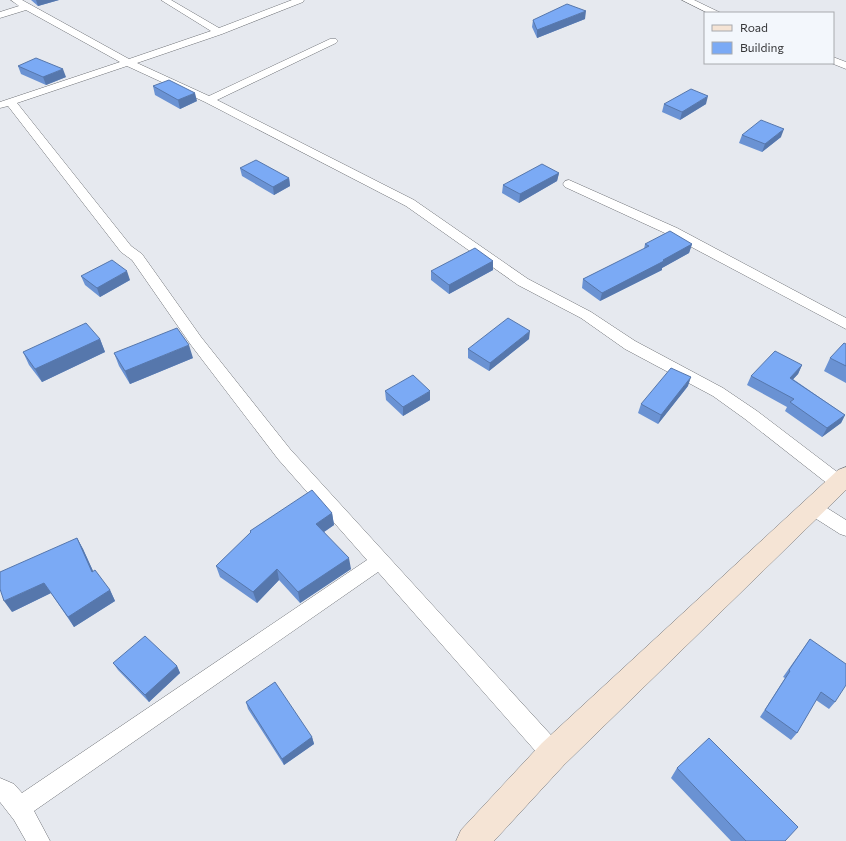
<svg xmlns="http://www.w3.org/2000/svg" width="846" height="841" font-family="Commissioner,sans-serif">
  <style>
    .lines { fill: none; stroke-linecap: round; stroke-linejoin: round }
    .street-casing { stroke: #6e7176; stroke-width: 1 }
    .secondary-casing { stroke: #6e7176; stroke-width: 1 }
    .street { fill: #fff; fill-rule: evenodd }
    .secondary { fill: #f5e4d5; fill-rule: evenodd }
    .wall { fill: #6a92d3 }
    .shaded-wall { fill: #5677ac }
    .building { fill: #7baaf5; stroke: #5677ac }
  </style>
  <rect width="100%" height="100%" fill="#e6e9ef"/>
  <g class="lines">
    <defs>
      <path id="street" d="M11,0H22L129,59L211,31L161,0H171L219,28L292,0H304L303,2L222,34L137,63L209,96L330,39H336L338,41L336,43L217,100L414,200L528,279L591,312L635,341L723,388L757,411L845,478V488L839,490L833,488L745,419L713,396L625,349L581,318L518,285L406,206L205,102L127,66L17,103L131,246L142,254L201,337L290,449L561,746L564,754L561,762L553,765L545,762L378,572L34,811L50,841H26L14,820L0,802V778L14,784L22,793L367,560L278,459L191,345L132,260L121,252L8,106L0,108V102L120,62L26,10L0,18V12L19,6Z
        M682,0H694L721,13H708Z
        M833,57L846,62V69L831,63H833Z
        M569,180L677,228L846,318V329L667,234L565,187L563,184L565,181Z
        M813,501L819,503L846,520V536L840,534L807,513L804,508L807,503Z"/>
      <path id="secondary" d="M846,467V490L564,765L494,841H456L461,830L542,743L838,470Z"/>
    </defs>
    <!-- street casing -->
    <use href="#street" class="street-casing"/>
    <!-- secondary casing -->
    <use href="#secondary" class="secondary-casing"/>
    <!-- street -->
    <use href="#street" class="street"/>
    <!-- secondary -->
    <use href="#secondary" class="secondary"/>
  </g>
  <!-- wall -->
  <path class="wall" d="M31,0H59L38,6Z
    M585,19L537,38L532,27L533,20Z
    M18,66L66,77L46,85L21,74Z
    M153,86L197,101L180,109L155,95Z
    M664,104H706L680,120L662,112Z
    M742,135L781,137L762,152L739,143Z
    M240,168L289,178L290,186L274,195L242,176Z
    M559,173L557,181L519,203L502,193L503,185Z
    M645,244H692L689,253L662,268V270L600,301L582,288L583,279L644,249Z
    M493,261V270L449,294L431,280V271Z
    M81,276L130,280L100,297L85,285Z
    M100,339L105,352L42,382L29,365L23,352Z
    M529,339L489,371L468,358V349Z
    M846,344V383L824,371L830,358Z
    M114,353L193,358L130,384L119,366Z
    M802,365L798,374L793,379L845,415L841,423L822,437L785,411L787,407L747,385L751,376Z
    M688,386L658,424L638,413L641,404Z
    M385,391L430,400L403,416L386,400Z
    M332,513L334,525L324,532L351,569L300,603L279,580L257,603L220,577L216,566L251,533L250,531Z
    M77,538L83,549L93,571L110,590L115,601L74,627L51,593L12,612Z
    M810,639L835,702L829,709L816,700L797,733L791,740L760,717L785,678L783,677Z
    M113,663L177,666L180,673L149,702L118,670Z
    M246,702L312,737L314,744L284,765L248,709Z
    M677,768L785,841H731L671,778Z"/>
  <!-- shaded-wall -->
  <path class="shaded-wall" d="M36,0H59L38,6Z
    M586,11L585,19L537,38V30Z
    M63,69L66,77L46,85L43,77Z
    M195,93L197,101L180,109L178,100Z
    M708,96L706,104L680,120L682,112Z
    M784,129L781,137L762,152L765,144Z
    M559,173L557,181L519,203L520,194Z
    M289,178L290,186L274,195L273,187Z
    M692,244L689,253L662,268V270L600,301L602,293Z
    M493,261V270L449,294V285Z
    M127,271L130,280L100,297L97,288Z
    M530,331L529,339L489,371L490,363Z
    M100,339L105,352L42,382L35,369Z
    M189,345L193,358L130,384L125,371Z
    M802,365L798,374L786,387L790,378Z
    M691,377L688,386L658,424L661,415Z
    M430,391V400L403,416V407Z
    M845,415L841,423L822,437L827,428Z
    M332,513L334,525L318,536L316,524Z
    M77,538L83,549L98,582L92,572Z
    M349,558L351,569L300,603L298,592Z
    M277,569L279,580L257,603L253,592Z
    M44,583L51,593L12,612L4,601Z
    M110,590L115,601L74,627L68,617Z
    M177,666L180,673L149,702L145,695Z
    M312,737L314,744L284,765L282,759Z"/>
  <!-- building -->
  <path class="building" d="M567,4L586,11L537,30L533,20Z
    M36,58L63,69L43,77L18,66Z
    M169,80L195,93L178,100L153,86Z
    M691,89L708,96L682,112L664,104Z
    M761,120L784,129L765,144L742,135Z
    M256,160L289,178L273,187L240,168Z
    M542,164L559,173L520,194L503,185Z
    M670,231L692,244L663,260L664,261L602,293L583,279L649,246L645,244Z
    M475,248L493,261L449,285L431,271Z
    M112,260L127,271L97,288L81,276Z
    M508,318L530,331L490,363L468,349Z
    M86,323L100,339L35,369L23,352Z
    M177,328L189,345L125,371L114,353Z
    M844,343L846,344V366L830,358Z
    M775,351L802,365L790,378L845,415L827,428L790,402L794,399L751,376Z
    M671,368L691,377L661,415L641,404Z
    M413,375L430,391L403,407L385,391Z
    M312,490L332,513L316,524L349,558L298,592L277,569L253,592L216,566L251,532L250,531Z
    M77,538L92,572L95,570L110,590L68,617L44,583L4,601L0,589V572Z
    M145,636L177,666L145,695L113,663Z
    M810,639L846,664V685L835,702L821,692L797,733L765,710L790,671L789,670Z
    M275,682L312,737L282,759L246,702Z
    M709,738L798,827L785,841H746L677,768Z"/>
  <!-- legend -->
  <rect x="704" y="12" width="130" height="52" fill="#f3f7fc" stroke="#a7aaae"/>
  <rect x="712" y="25" width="20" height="6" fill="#f5e4d5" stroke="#a7aaae"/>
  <text x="740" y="32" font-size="12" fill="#363739">Road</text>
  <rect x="712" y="42" width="20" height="12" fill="#7baaf5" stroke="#a7aaae"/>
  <text x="740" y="52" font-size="12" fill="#363739">Building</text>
</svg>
